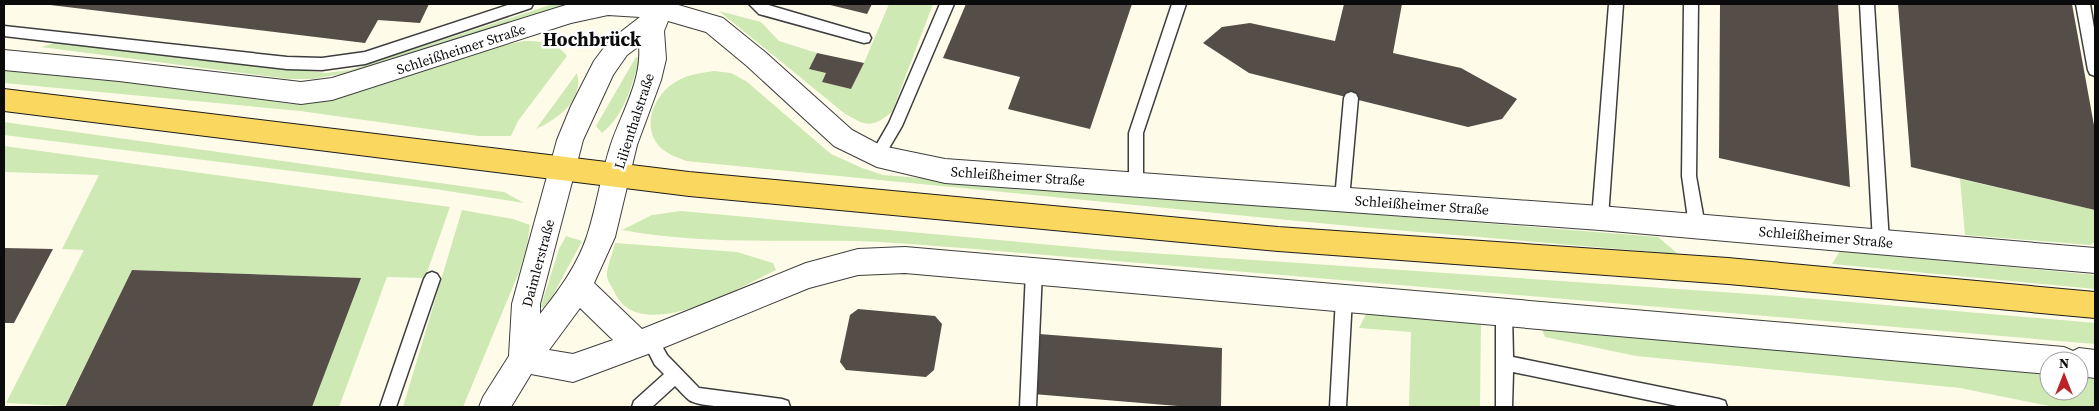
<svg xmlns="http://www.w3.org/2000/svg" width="2099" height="411" font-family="'Source Serif 4',serif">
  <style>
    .green { fill: #cee9b4 }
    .building { fill: #544d48 }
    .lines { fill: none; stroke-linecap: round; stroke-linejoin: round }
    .lane-casing { stroke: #3e3e3e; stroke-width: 3 }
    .street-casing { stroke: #3e3e3e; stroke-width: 2 }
    .primary-casing { stroke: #1c1c1c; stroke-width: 2 }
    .lane { fill: #fff; fill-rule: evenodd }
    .street { fill: #fff; fill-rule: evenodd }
    .primary { fill: #fad75f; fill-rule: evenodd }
    .labels { text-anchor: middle; stroke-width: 5; stroke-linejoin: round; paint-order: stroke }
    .street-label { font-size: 14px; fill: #0b0b0b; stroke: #fff }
    .district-label { font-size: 19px; font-weight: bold; fill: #0b0b0b; stroke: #fff }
  </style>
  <rect width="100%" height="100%" fill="#fffbe9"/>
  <!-- green -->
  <path class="green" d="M553,4H567L341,74L313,79H289L41,47L55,43L326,73L350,70Z
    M889,4H933L892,112C871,129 866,126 844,113L719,11L761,22L779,41L817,53L809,69L826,73L822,82L851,89L864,63Z
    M524,41C541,41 556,42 567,56L518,121L511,136H478L300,111L4,83V67L209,91L290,104L344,96L503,45Z
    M636,57L640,59C631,86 625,115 602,133L596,126Z
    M714,71L731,73L746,81L831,154L862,168L883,175L1658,237L1678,254L1360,227L686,161C678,158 668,154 662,149C639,128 654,94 677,81C689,74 701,73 714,71Z
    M577,73C584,101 557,119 536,129Z
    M4,122L504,192L524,203L435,189L4,135Z
    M4,146L450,207L425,278L387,277L339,407H312L360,278L132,270L65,406L6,403L84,250L62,249L99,175L4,172Z
    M1960,179L2095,210V242L2090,245L1965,235Z
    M462,210L513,219L530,225L527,246L519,272L463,407H403Z
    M681,211L1107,250L1781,296L2095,323V344L975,249C935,246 894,242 854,241C777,240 698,244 622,230L652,215Z
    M566,236L582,241L545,310L541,306L559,249Z
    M615,243L737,252L773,263L776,270C740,287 638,348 614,291C612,287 608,282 607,277C606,268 613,253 615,243Z
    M1840,251L2095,275V289L1832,264Z
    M1367,312L1481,322L1480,407H1409L1411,332L1359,328Z
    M1541,327L2049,375V391H2079V378L2095,379V407H2054L1960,388L1636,356L1545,337Z"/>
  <!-- building -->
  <path class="building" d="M42,4H429L420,23L378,20L365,43Z
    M826,4H872L867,14Z
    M966,4H1132L1090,129L1008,109L1020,77L943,58Z
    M1344,4H1402L1393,53L1461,68L1517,99L1502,119L1468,127L1249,73L1203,43L1222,27L1250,23L1335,41Z
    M1720,4H1838L1850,187L1719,158Z
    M1898,4H2072L2095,131V210L1911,167Z
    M817,53L864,63L851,89L822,82L826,73L809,69Z
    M4,248L53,249L14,323H4Z
    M132,270L361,278L312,407H65Z
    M858,309L935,316L942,324L934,370L926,377L846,370L840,362L850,315Z
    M1039,334L1222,348L1221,407H1190L1033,394Z"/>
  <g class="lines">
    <defs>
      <path id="lane" d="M511,4H533L531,8L365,64L322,70L287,69L4,36V26L287,57L322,58L365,52Z
        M749,4H765L864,33L869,34L871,38L869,42L864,43L759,14Z
        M940,4H954L902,126L882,160L877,162L872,160L870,156L889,123Z
        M1172,4H1186L1143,133V185L1141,189L1136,191L1131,189L1129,185V133Z
        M1609,4H1623L1608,218L1605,223L1600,225L1595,223L1592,218Z
        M1684,4H1698L1696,176L1705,226L1702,231L1697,233L1692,231L1689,226L1682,176Z
        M1860,4H1874L1889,242L1886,247L1881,249L1876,247L1873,242Z
        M2076,4H2090L2095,34V76L2090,74L2088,70Z
        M1351,92L1356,94L1358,98L1349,199L1347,204L1342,205L1337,204L1335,199L1344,98L1346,94Z
        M1034,264L1039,266L1042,271L1036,407H1020L1026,271L1029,266Z
        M432,272L437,274L440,279L396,407H380L424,279L427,274Z
        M1344,291L1350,293L1352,298L1346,407H1330L1336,298L1338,293Z
        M1504,305L1510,307L1512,312L1513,357L1719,399L1725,401L1727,407H1682L1513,372L1512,407H1496V312L1498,307Z
        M650,333L656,335L667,355L699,388L782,399L788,401L790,407C770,407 703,410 689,400C684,396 679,390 675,386L652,407H632L634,401L664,374L655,365L642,340L644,335Z"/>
      <path id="street" d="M569,4H675L723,18L765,52L852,130L882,146L945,159L1600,206L2095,248V273L1600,230L945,183L877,167L834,146L747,66L706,32L668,21L664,31L666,59L661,80L637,145L615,237L594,283L642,329L806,263L858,249L905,247L2064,347L2073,351L2079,348L2095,350V378L2079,376V361H2049V374L905,273L858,275L809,288L648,354L573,382L531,374L511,407H479L483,397L509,356L512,304L557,140L571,106L594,61L609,41L640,17L608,15L571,23L332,100L301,104L119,81L4,70V50L119,61L301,82L332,78ZM639,46C642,80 622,112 611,144C601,174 597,206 587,236C577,266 559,290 540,314V304L583,140L613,75L627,55ZM580,308L613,340L573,354L549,350Z"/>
      <path id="primary" d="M4,89L689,172L1278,227L1728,258L2095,292V318L1728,284L1278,251L689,196L4,111Z"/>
    </defs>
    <!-- lane casing -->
    <use href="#lane" class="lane-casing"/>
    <!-- street casing -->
    <use href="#street" class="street-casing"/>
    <!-- primary casing -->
    <use href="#primary" class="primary-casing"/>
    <!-- lane -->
    <use href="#lane" class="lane"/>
    <!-- street -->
    <use href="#street" class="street"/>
    <!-- primary -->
    <use href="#primary" class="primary"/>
  </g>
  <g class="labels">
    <!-- street labels -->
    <g class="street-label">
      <text transform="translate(461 49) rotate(-18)" y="5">Schleißheimer Straße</text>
      <text transform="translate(634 121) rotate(-72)" y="5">Lilienthalstraße</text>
      <text transform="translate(1018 176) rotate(4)" y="5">Schleißheimer Straße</text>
      <text transform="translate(1422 205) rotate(4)" y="5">Schleißheimer Straße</text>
      <text transform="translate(1826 237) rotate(5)" y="5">Schleißheimer Straße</text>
      <text transform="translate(538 263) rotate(-75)" y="5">Daimlerstraße</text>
    </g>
    <!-- district labels -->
    <g class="district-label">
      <text x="592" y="46">Hochbrück</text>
    </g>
  </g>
  <!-- border -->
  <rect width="2099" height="411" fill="none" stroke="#0b0b0b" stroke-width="10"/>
  <!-- north arrow -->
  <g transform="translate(2064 376)"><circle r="24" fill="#ffffff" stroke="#9d9d9d"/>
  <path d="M0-4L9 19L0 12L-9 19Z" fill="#bb2327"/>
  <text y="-8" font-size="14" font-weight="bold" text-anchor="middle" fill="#0b0b0b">N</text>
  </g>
</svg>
